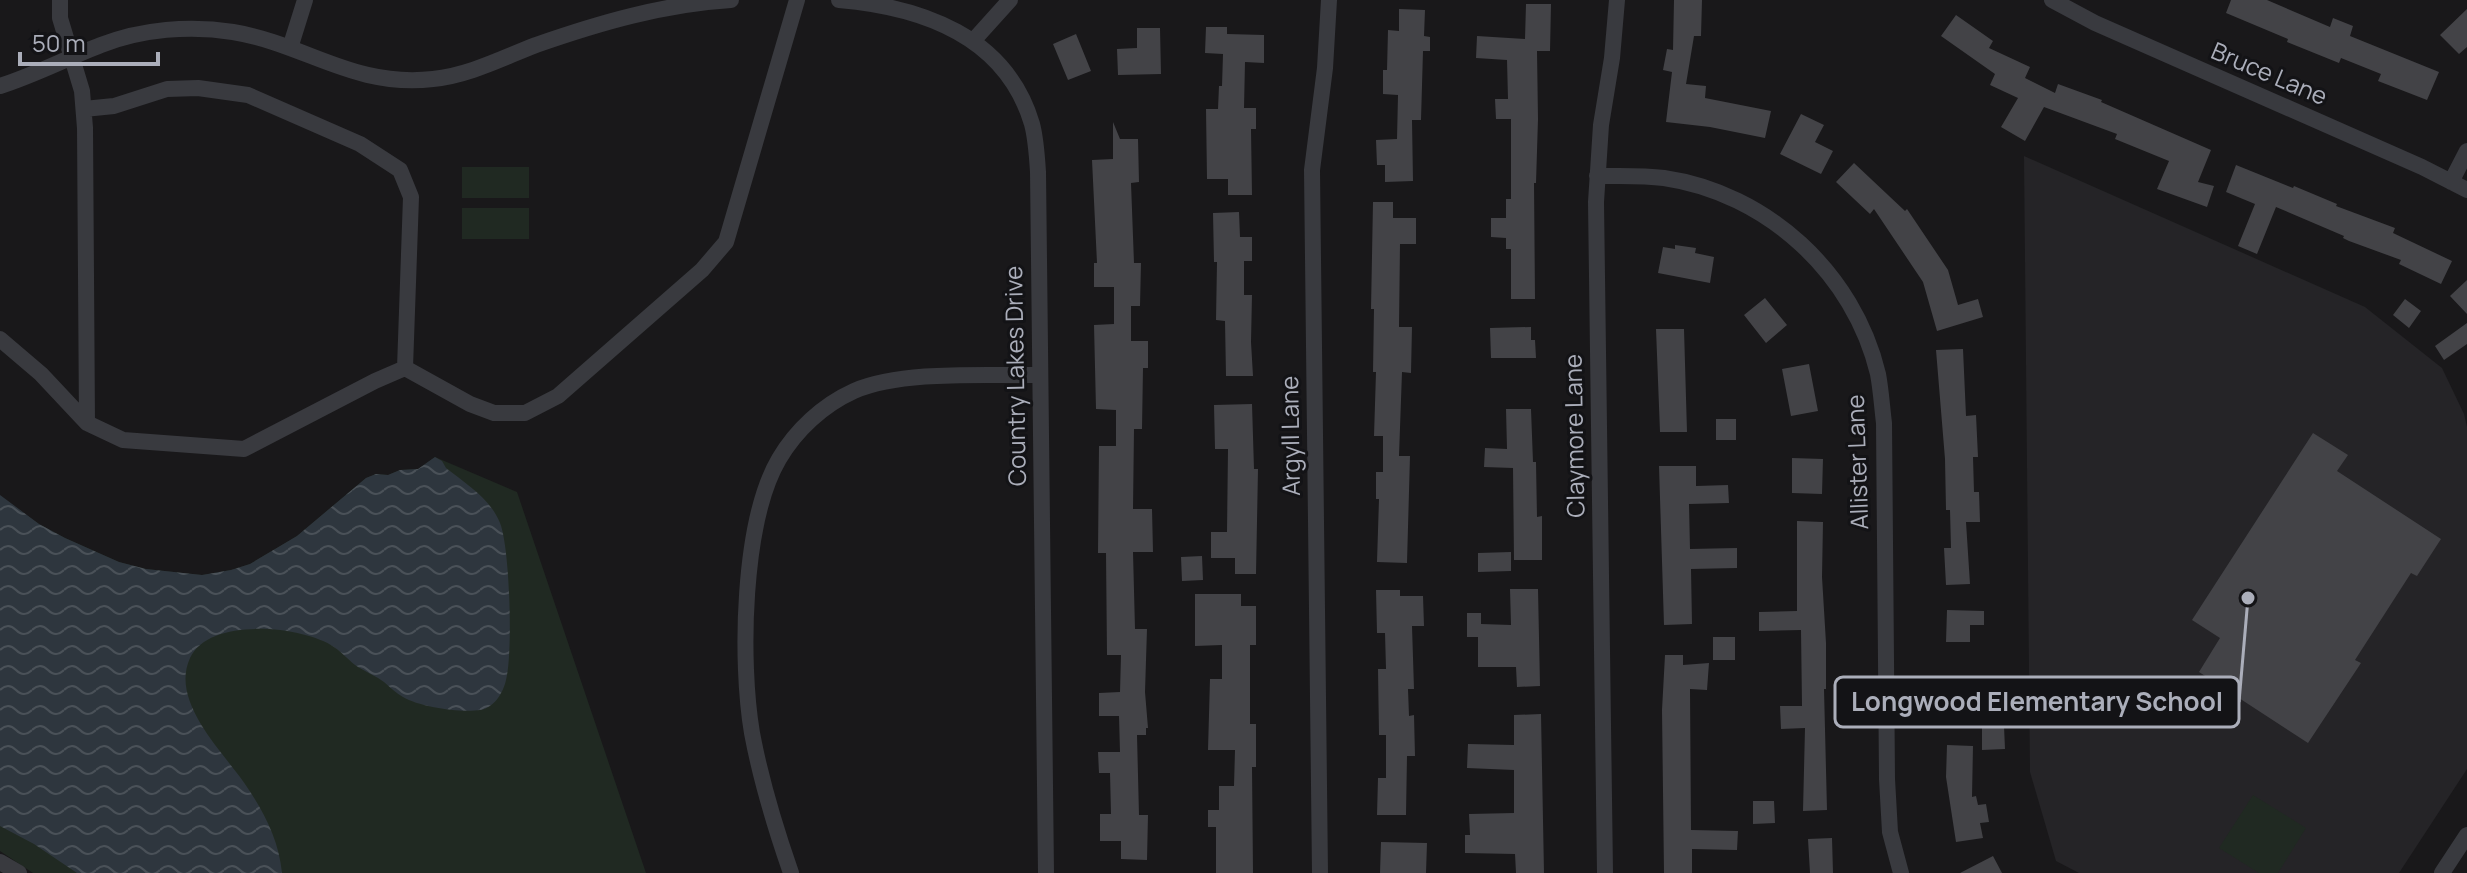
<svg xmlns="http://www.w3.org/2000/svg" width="2467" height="873" font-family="Manrope,sans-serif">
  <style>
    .built { fill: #252427 }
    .green { fill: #202922 }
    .water { fill: url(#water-waves) }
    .building { fill: #434347 }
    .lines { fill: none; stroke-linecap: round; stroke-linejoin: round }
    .street { stroke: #393a3f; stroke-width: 16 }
    .labels { text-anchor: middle; stroke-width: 6; stroke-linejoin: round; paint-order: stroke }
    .street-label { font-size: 24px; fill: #abaeba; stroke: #131316 }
    .leader { fill: none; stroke: #abaeba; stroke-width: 3 }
    .callout-dot { fill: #abaeba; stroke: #131316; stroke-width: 3 }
    .callout { fill: #131316; stroke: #abaeba; stroke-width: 3 }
    .callout-label { font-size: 26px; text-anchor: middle; font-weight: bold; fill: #abaeba }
  </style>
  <defs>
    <pattern id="water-waves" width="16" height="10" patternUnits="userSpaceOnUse" patternTransform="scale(2)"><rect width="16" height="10" fill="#2e363e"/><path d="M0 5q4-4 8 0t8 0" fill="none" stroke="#4a5158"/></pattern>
  </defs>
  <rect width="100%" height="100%" fill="#19181a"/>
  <!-- built -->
  <path class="built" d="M2024,156L2365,307L2442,368L2464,414L2467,427V769L2399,873H2079L2056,861L2030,772Z"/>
  <!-- green -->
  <path class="green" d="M462,167H529V198H462Z
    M462,208H529V239H462Z
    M435,457L517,492L646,873H33L0,851V496L39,524L65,538L119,562L146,569L202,575L231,570L250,564L297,536L366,478L376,474L388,475L400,470L418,469Z
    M2253,795L2306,828L2278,873H2259L2219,848Z"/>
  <!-- water -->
  <path class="water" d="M435,457L442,461L446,468C466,484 490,498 500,523C510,548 513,654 506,680C503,693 494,708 480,710C460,713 420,707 403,697C396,693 390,687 384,682C376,676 366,672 358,667C349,661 343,653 334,647C303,626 209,616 190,658C169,704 227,755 249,790C266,816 279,842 282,873H77L34,844L0,826V495L39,524L65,538L119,562L146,569L202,575L231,570L250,564L297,536L366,478L376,474L388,475L400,470L418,469Z"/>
  <!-- building -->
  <path class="building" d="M1674,0H1702L1701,36H1694L1686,84L1706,86L1705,98L1771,111L1765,138L1710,127L1666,122L1672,72L1663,70L1667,49L1673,50Z
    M2231,0H2267L2330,27L2333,18L2353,26L2350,36L2439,72L2427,100L2378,81L2381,74L2341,58L2339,63L2287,42L2288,39L2226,13Z
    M1526,4H1551L1550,51H1537L1538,119L1536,183H1534L1535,299H1511V249H1506V238L1491,237V218H1506V199H1511V119H1496L1495,99H1508L1507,60L1476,58L1477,36L1525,39Z
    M1399,9L1425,10L1424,36L1430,37V51H1423L1421,120H1412L1413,181L1385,182V165H1377L1376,140L1397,139L1398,95L1383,94V70H1387L1388,30L1399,31Z
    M2467,9V47L2459,54L2440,35Z
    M1956,15L1993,41L1989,48L2030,67L2025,78L2055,93L2058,84L2102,100L2101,102L2211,150L2198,182L2214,186L2207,207L2157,189L2169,161L2115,139L2117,134L2044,107L2025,141L2001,127L2018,98L1990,85L1995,74L1941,36Z
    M1206,27H1227V34L1264,35V63L1245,62L1244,108H1256V129H1251L1252,195H1228V179H1207L1206,109H1218L1219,86H1222L1223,54L1205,53Z
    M1137,28H1160L1161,74L1118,75L1117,49L1137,48Z
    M1076,34L1091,71L1068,80L1053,44Z
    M1801,114L1824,125L1815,142L1833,151L1821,174L1780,154Z
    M1113,122L1120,139H1138L1139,182L1131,183L1134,263H1141L1140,306H1131V341H1148V368H1143L1142,429H1134L1133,509H1152L1153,552H1133L1135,629H1147L1145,692L1148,728H1146V735H1137L1139,815H1148L1147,860L1121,859V841H1100V814H1111L1110,773H1099L1098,752H1120L1119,716H1099V693L1120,692L1121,655H1107L1106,553H1098L1099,446H1116V410L1096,409L1094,325L1114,324V287H1094V263H1097L1092,160L1113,159Z
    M1854,163L1905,211L1907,209L1948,270L1958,305L1978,299L1983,317L1937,331L1923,282L1874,209L1870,214L1836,182Z
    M2236,165L2293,188L2294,186L2337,204L2336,206L2395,228L2393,233L2452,261L2441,284L2399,264L2401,260L2349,241L2343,238L2344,236L2276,207L2257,254L2238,246L2255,204L2226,192Z
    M1373,202H1393V218H1416V244H1400L1399,327H1412L1411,373L1402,372L1399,456H1410L1407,563L1377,562L1379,499H1376V472H1383V436H1374L1376,372H1373L1374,309H1371Z
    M1239,212L1240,237H1252V261H1244V295H1252L1251,342L1253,376H1226L1225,321L1216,320L1217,262H1214L1213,213Z
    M1675,245L1696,248L1695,253L1714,257L1710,283L1658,273L1663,247L1675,249Z
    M2467,280V314L2450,296Z
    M1765,298L1787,325L1766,343L1744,315Z
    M2405,299L2421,311L2409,328L2393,315Z
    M2467,323V344L2444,360L2435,346Z
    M1531,327V340H1535L1536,358H1491L1490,328Z
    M1656,329H1684L1687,432H1660Z
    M1963,349L1966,416L1976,415L1978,457H1973L1974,492H1979L1980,522H1966L1970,584L1946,585L1944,548H1951L1950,510H1946L1945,459L1936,350Z
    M1809,364L1818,411L1791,416L1782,369Z
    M1252,404L1254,469H1258L1256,574H1235V558H1211V532H1227L1228,449H1215L1214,405Z
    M1506,409H1531L1533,462H1536L1537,517L1542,516V560H1514L1513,468L1484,467L1485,448L1507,449Z
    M1716,419H1736V440H1716Z
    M2313,433L2348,455L2337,471L2441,539L2417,576L2411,573L2355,660L2361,663L2308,743L2199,672L2220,638L2192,620Z
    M1792,458L1823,459L1822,494L1792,493Z
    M1659,466H1696V486L1728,485L1729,503L1689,504L1690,549L1737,548V568L1691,569L1692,624L1664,625Z
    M1797,521L1823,522L1822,577L1826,643V689H1824L1827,810L1803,811L1805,728L1781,729L1780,706H1802L1801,630L1759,631V612L1797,611Z
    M1511,552V571L1478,572V553Z
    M1202,556L1203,580L1182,581L1181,557Z
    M1510,589H1538L1540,686L1517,687L1516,667H1478V637H1467V613H1481V624L1511,625Z
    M1376,590H1400V596H1423L1424,626H1412L1414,689H1408L1409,716L1414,715L1415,756H1407L1406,815H1377L1378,778H1386V735H1379L1378,669H1386L1385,633H1377Z
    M1195,594H1241V606H1256V645H1250V724H1256V767H1252L1253,873H1216V827H1208V810H1219V786H1234L1235,750H1208L1210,679H1222V645L1195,646Z
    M1947,610L1984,611V625H1970V642H1946Z
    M1713,637H1735V660H1713Z
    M1665,655H1683V665L1709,663L1707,690L1690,689L1691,830L1738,831L1737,850L1692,849V873H1664L1662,710Z
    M1541,714L1544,873H1516L1515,854L1465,853V835H1470L1469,814L1514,813V770L1467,768L1468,744L1514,745V715Z
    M2004,726L2005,749L1982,750V727Z
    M1947,745L1973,746L1972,797L1976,796L1978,805L1986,804L1989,822L1980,823L1983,838L1956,842L1946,777Z
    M1753,801H1774L1775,823L1753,824Z
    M1832,838L1833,873H1810L1808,839Z
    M1381,842L1427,843L1426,873H1380Z
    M1993,856L2002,873H1960Z"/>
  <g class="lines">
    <!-- street -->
    <path class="street" d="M60,0V18L82,91L85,128L87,423
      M839,0C921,7 1006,36 1032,124C1036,139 1037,156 1038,172L1046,873
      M2052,0L2095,23L2422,167L2467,190
      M973,41L1010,0
      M290,48L305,0
      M0,86C35,75 67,58 101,45C142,29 190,25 233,32C306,44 353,88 433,79C470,75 502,58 536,45C599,23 664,4 731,0
      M84,109L114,106L167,89L198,88L248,95L360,144L400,170L411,197L405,368
      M1597,176C1619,176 1642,175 1664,178C1767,193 1854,273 1878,374C1881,390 1882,407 1884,423L1887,779L1890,832L1901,873
      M2451,182L2467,151
      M0,339L41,374L87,423L123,440L244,449L375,381L405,368L470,404L494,413H525L558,396L702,270L726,242L797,0
      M0,862L19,873
      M791,873C775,827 761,781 752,733C740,662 742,522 779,459C796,430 823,405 854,391C903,370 986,376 1040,375
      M1320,873L1312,170L1325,68L1329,0
      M1605,873L1596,202L1601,125L1612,58L1617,0
      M2442,873L2467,835"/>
  </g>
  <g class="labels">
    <!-- street labels -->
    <g class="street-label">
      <text transform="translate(2269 74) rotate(23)" y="8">Bruce Lane</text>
      <text transform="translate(1016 376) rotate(-91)" y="8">Country Lakes Drive</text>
      <text transform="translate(1291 436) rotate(-91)" y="8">Argyll Lane</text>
      <text transform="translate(1575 436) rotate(-91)" y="8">Claymore Lane</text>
      <text transform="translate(1858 462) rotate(-92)" y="8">Allister Lane</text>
    </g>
  </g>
  <!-- callouts -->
  <path class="leader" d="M2248 598L2239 702"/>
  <circle class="callout-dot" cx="2248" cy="598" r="8"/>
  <rect class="callout" x="1835" y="677" width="404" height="50" rx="8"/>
  <g class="callout-label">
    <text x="2037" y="711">Longwood Elementary School</text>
  </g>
  <!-- scale -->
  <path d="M20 52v12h138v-12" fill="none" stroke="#abaeba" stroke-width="4"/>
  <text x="32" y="52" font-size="24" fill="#abaeba" stroke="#131316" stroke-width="6" paint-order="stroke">50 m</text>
</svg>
